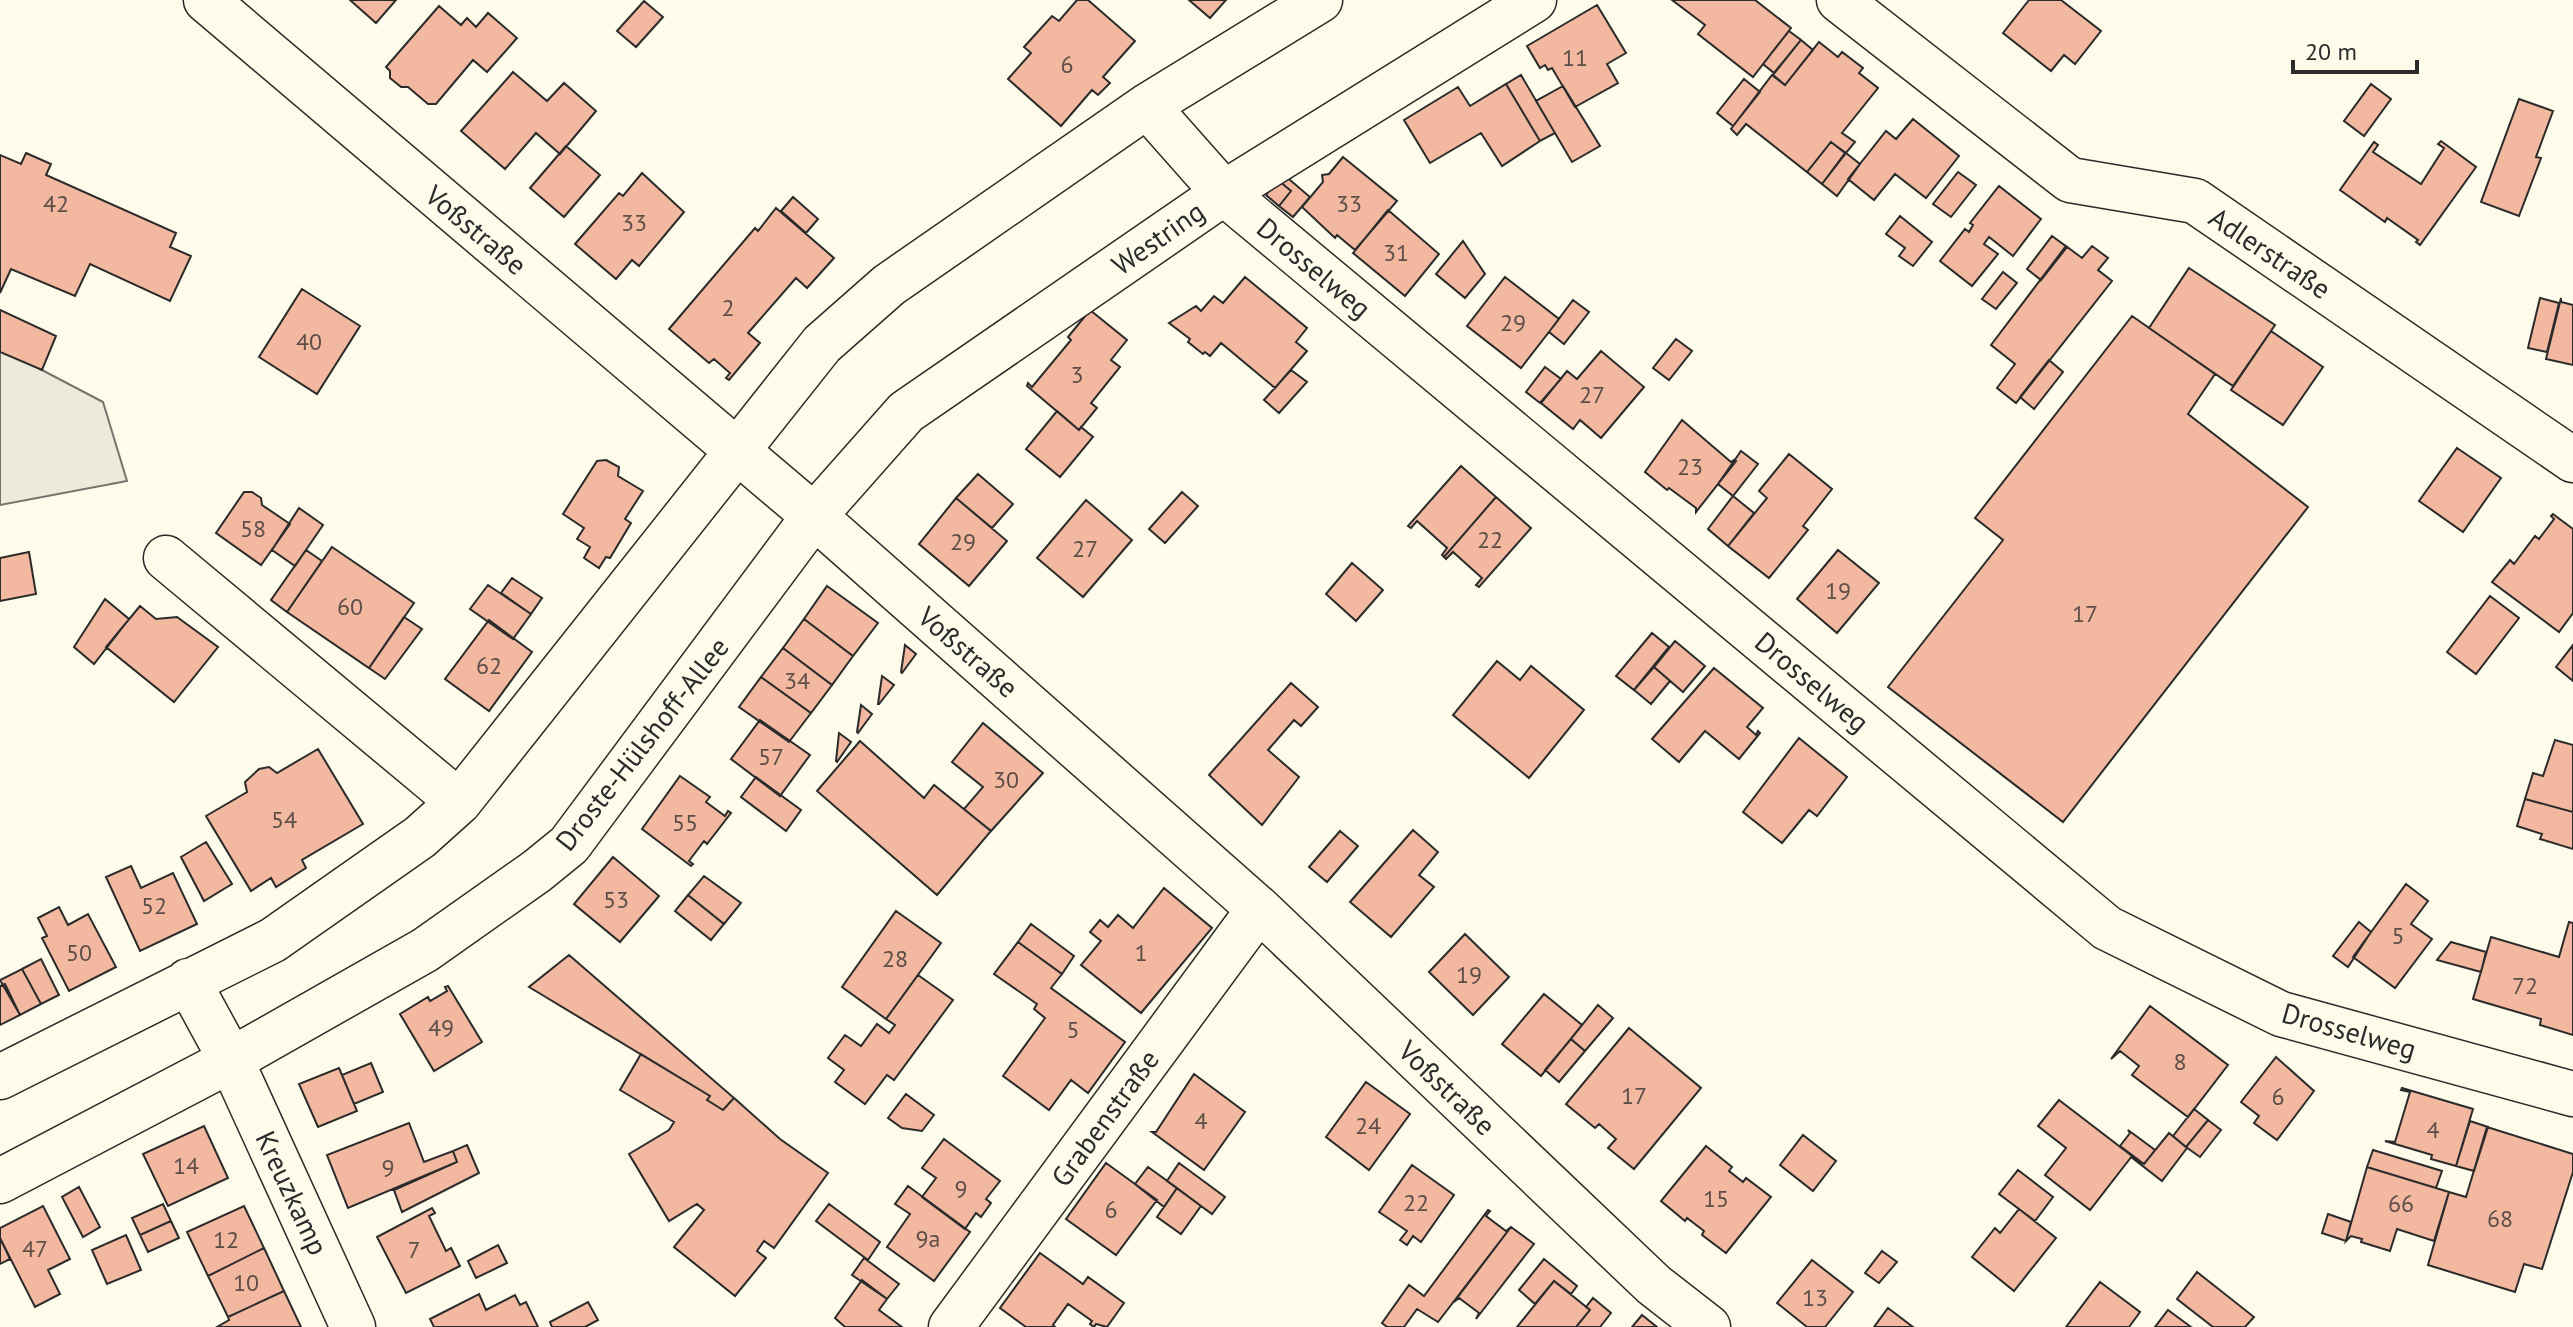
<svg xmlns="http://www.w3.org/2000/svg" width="2573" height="1327" font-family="'PT Sans',sans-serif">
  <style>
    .green { fill: #ecebdb; stroke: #74746e; stroke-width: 2 }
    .building { fill: #f2b8a0; stroke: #2b2b2b; stroke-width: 2 }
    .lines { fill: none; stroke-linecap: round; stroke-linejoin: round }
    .minor-casing { stroke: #2b2b2b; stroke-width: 47 }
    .minor { stroke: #fdfbea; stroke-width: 44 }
    .labels { text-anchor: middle; stroke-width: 6; stroke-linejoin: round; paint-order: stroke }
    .number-label { font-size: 24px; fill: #5d4e48 }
    .street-label { font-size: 28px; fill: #2b2b2b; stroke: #fdfbea }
  </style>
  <rect width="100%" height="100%" fill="#fdfbea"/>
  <!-- green -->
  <path class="green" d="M0,348L103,402L127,481L0,505Z"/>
  <!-- building -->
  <path class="building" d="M350,0H396L376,23Z
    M1077,0H1088L1135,41L1103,77L1110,83L1098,95L1092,90L1061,126L1008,79L1031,53L1024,47L1052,16L1059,21Z
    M1189,0H1226L1210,18Z
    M1672,0H1755L1791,28L1753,77L1698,34L1705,25Z
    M2029,0H2061L2101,31L2075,64L2064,55L2051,71L2003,33Z
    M644,1L663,17L636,47L617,31Z
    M1597,5L1626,53L1607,64L1618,83L1575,107L1552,68L1548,70L1545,65L1540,68L1527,46Z
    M439,6L461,25L467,18L476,27L488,13L517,38L487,72L473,60L436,104H428L408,87H401L390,78V71L386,67Z
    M1789,31L1801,40L1774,73L1763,64Z
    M1801,40L1813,50L1785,85L1773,75Z
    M1819,42L1838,57L1842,52L1863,68L1859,73L1878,88L1842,133L1855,142L1846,153L1831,142L1807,172L1746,124L1737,135L1731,129L1772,75L1785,85Z
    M513,72L547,101L564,83L596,111L560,154L536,133L505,169L461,131Z
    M1521,75L1555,133L1540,141L1506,84Z
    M1744,79L1760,92L1733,126L1717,113Z
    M1506,84L1540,141L1502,166L1481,133L1430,163L1404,120L1458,87L1470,106Z
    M2371,84L2391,99L2364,136L2344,121Z
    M1563,86L1600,146L1572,162L1536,101Z
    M2519,99L2553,111L2536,157L2541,158L2519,216L2481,202Z
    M1913,119L1959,156L1926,198L1895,174L1874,200L1848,179L1886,131L1896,139Z
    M2441,141L2476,167L2420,245L2416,242L2418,240L2387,218L2385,222L2340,190L2374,142L2378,145L2373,152L2421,184L2444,148L2438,144Z
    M1831,142L1845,153L1822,184L1807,172Z
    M566,146L600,175L564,217L530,188Z
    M26,153L51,164L46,175L176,233L170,247L191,256L170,301L90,264L75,296L11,269L0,293V155L21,164Z
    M1846,153L1860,164L1837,196L1822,184Z
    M1343,157L1397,201L1355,250L1337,235L1335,238L1302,207L1323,182L1322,175L1329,174Z
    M1958,172L1976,185L1951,217L1933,204Z
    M642,173L684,212L639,266L632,260L616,279L575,244L619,193L623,196Z
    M1283,174L1310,197L1293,217L1279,206L1291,191L1278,180Z
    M1278,180L1291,191L1279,206L1266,195Z
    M1999,186L2041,219L2013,256L1989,237L1984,244L1998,254L1972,286L1940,261L1965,229L1969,232L1973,225L1970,223Z
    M793,197L818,219L806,233L781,211Z
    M776,208L834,258L807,288L796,278L748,333L760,343L729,380L726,378L730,373L714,359L709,363L669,329L755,228L758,231Z
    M1388,210L1439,254L1405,296L1353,253Z
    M1900,216L1932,242L1913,266L1899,256L1905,248L1886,234Z
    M2052,236L2067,247L2041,280L2027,269Z
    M1463,241L1485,274L1465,298L1436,274Z
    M2066,246L2082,258L2092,246L2108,258L2098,270L2112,281L2016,403L1997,388L2015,364L1991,345Z
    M2189,268L2275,325L2233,386L2149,328Z
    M2003,272L2017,283L1996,309L1982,299Z
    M1245,277L1307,328L1296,342L1307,351L1275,388L1221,343L1210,356L1205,352L1203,354L1188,342L1190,339L1169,323L1196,306L1201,311L1214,296L1223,303Z
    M1505,277L1559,319L1521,368L1467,326Z
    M302,289L360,326L317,394L259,357Z
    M2540,298L2559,303L2547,352L2528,348Z
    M2561,298V302L2573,305V365L2546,359Z
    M1573,300L1589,312L1564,344L1549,332Z
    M0,310L56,336L42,370L0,352Z
    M1090,310L1127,340L1111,360L1120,367L1091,403L1097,408L1079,430L1027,386L1028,383L1032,387L1071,340L1068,337Z
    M2132,316L2215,374L2188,414L2308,507L2063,822L1888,687L2003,540L1975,518Z
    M2271,331L2323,367L2283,425L2231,390Z
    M1676,339L1692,351L1669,380L1653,368Z
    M1601,351L1644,387L1601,438L1580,420L1573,429L1541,403L1567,371L1577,379Z
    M2049,360L2063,372L2034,409L2020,397Z
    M1545,367L1561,379L1540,403L1526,392Z
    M1291,370L1307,382L1279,413L1264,400Z
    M1057,411L1079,430L1081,427L1093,437L1060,477L1026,449Z
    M1682,420L1731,462L1734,460L1736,461L1696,512V508L1669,488L1667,490L1645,472Z
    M2457,448L2501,478L2463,532L2419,501Z
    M1741,451L1758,464L1733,496L1718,484Z
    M1789,454L1832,489L1803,526L1808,530L1769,578L1728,546L1767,498L1759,491Z
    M606,460L619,467L618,476L643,491L625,519L631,523L610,558L606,557L599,568L584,558L590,547L577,539L584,528L563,514L597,461Z
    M1461,466L1496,497L1444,557L1442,555L1447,548L1417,521L1411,528L1408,526Z
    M978,474L1013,504L992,528L956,498Z
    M244,492H252L261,498L262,505L290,524L261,565L216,533Z
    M1182,492L1198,506L1165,543L1149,529Z
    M1733,496L1754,513L1728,546L1708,529Z
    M1496,497L1531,528L1479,587L1476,585L1482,578L1453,552L1446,559L1444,557Z
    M956,498L1007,541L969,586L919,544Z
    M1086,500L1132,540L1083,597L1037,558Z
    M299,508L323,525L295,566L272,550Z
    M2553,514L2573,529V613L2559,632L2492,582L2510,560L2514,564L2535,536L2539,539L2554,519L2551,516Z
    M332,547L414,603L369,668L287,612Z
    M306,550L322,561L287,612L271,600Z
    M1838,550L1879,583L1837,633L1797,599Z
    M29,552L36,594L0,601V558Z
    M1352,563L1383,590L1356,621L1326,594Z
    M512,578L542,598L531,614L501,593Z
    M488,585L531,614L513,639L470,609Z
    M827,586L878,623L853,656L804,619Z
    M2490,596L2519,618L2476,674L2447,652Z
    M105,599L129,619L94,664L74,647Z
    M140,606L156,619L177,617L218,647L174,702L106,647Z
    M404,617L422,629L385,679L369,668Z
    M804,619L853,656L832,685L783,648Z
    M489,620L532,652L489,711L445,679Z
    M1652,633L1669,647L1634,690L1616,676Z
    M1675,641L1705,666L1683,692L1654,667Z
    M905,645L916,654L902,673L901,672Z
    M2573,645V681L2556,667Z
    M783,648L832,685L811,713L761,677Z
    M1497,661L1520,680L1531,666L1584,710L1529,778L1453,715Z
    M1654,667L1670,681L1651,704L1634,690Z
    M1714,668L1763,708L1747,727L1756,735L1758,731L1760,733L1739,759L1705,731L1679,762L1652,739Z
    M882,676L894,685L879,704H878Z
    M761,677L811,713L789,742L739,707Z
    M1291,683L1318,707L1301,726L1294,720L1268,750L1299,777L1262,825L1209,775Z
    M861,705L872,714L858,733L857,732Z
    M760,720L810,755L780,796L731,759Z
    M983,723L1043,773L991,831L964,809L983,787L952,762Z
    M839,733L851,742L837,762L836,761Z
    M1799,738L1847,777L1817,816L1809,810L1782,843L1743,812Z
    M2555,740L2573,745V812L2525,799L2533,773L2543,776Z
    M860,741L924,798L934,785L991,831L937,895L817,791Z
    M318,749L363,824L302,860L306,868L276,887L271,878L251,891L206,816L247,792L245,782L259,769L269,767L277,773Z
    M680,776L710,797L706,802L725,816L728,811L731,813L707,844L704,841L689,861L693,864L691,866L642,829Z
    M756,777L801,810L786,831L741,797Z
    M2525,799L2573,812V849L2540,839L2542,834L2517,826Z
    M1413,830L1438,852L1419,875L1434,887L1391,937L1350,902Z
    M1340,831L1358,846L1327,882L1309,867Z
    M206,842L232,884L204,901L181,857Z
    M613,857L659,896L620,942L574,904Z
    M131,866L141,888L173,873L197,924L140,951L106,877Z
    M704,876L741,903L724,924L688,895Z
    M2406,884L2428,901L2411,924L2432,939L2395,988L2353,957Z
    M1164,888L1212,928L1141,1013L1081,965L1101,941L1090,932L1100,920L1108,927L1118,915L1133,928Z
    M688,895L724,924L711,940L675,911Z
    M59,907L68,925L88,914L116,967L69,991L42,938L47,936L38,918Z
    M896,911L941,943L886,1019L842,987Z
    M2359,922L2371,932L2348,967L2333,956Z
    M2569,922L2573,923V1035L2540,1025L2541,1019L2473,999L2491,937L2559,957Z
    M1031,924L1074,956L1062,974L1018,942Z
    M1465,934L1509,977L1473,1015L1429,972Z
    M1018,942L1062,974L1051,988L1125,1042L1088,1093L1071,1080L1049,1110L1003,1076L1045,1018L1034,1009L1037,1004L994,974Z
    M2451,942L2486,952L2481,972L2437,960Z
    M569,955L734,1098L723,1110L707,1100L710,1096L529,987Z
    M41,959L59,995L41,1004L22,969Z
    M22,969L41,1004L20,1015L0,980Z
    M918,975L953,1000L894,1080L887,1075L865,1104L835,1082L844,1070L828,1058L845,1035L861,1046L877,1024L889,1033L895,1025L886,1019Z
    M5,984L20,1015L0,1025V986Z
    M448,986L482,1042L434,1071L400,1014L428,997L430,1001L447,991L445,987Z
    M1544,994L1582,1025L1541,1076L1502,1044Z
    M1598,1005L1613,1018L1585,1051L1571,1039Z
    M2150,1006L2228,1065L2188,1117L2132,1075L2139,1066L2120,1051L2111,1059Z
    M1629,1028L1701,1088L1634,1169L1608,1148L1616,1139L1599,1124L1595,1128L1566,1104Z
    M1571,1039L1585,1051L1559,1082L1545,1070Z
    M641,1054L710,1096L707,1100L723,1110L734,1098L780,1139L828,1173L774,1248L764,1241L757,1251L766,1258L735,1296L674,1247L704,1210L697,1204L669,1221L629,1154L669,1130L674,1122L620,1090Z
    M2276,1057L2314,1091L2277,1140L2254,1123L2259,1116L2241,1102Z
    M371,1063L383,1092L354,1104L342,1075Z
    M339,1068L357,1111L318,1127L299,1084Z
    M1194,1074L1245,1112L1204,1170L1152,1132H1156Z
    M1366,1082L1410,1114L1369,1170L1326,1137Z
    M2402,1088L2473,1109L2456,1166L2431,1159L2432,1155L2385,1141L2395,1142L2410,1092L2401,1090Z
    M906,1094L934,1115L922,1131L902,1128L888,1118Z
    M2059,1100L2132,1156L2090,1210L2045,1175L2066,1148L2038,1126Z
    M2194,1109L2208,1120L2186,1147L2173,1136Z
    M2208,1120L2221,1130L2200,1157L2186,1147Z
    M2470,1121L2488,1127L2474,1171L2456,1166Z
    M409,1123L424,1162L453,1151L457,1162L348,1208L327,1155Z
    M204,1126L228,1178L168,1206L143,1154Z
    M2487,1127L2573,1154V1172L2542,1269L2524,1264L2515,1292L2428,1265L2449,1192L2466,1197Z
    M2128,1130L2155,1150L2144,1164L2120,1146L2130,1133Z
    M2169,1133L2187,1148L2162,1181L2131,1157L2144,1164Z
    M1803,1135L1836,1161L1813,1191L1780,1165Z
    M944,1139L1000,1181L986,1199L991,1203L981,1217L976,1213L965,1229L922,1197L936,1178L922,1168Z
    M467,1145L479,1173L402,1212L394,1190L457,1162L453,1151Z
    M1706,1146L1732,1167L1729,1171L1743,1182L1746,1178L1771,1197L1726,1253L1702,1235L1704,1231L1687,1218L1685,1221L1661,1201Z
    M2373,1150L2442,1171L2436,1188L2367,1167Z
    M1106,1163L1157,1200L1116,1255L1066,1219Z
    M1179,1163L1225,1197L1212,1214L1167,1181Z
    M1412,1165L1454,1195L1421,1242L1413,1236L1407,1245L1400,1240L1407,1231L1379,1212Z
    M1148,1167L1177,1188L1164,1207L1135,1184Z
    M2367,1167L2449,1192L2434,1241L2397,1229L2390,1251L2361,1242L2362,1239L2351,1236L2346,1241Z
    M2018,1170L2053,1197L2035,1221L1999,1194Z
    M908,1186L970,1232L934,1281L887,1247L910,1214L895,1204Z
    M79,1187L100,1227L83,1237L62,1197Z
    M1177,1188L1201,1206L1181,1234L1157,1217Z
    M163,1204L171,1221L140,1235L132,1218Z
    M829,1204L880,1242L868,1260L816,1221Z
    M43,1206L70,1259L48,1270L60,1294L35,1307L0,1238V1228Z
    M244,1206L264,1248L208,1276L187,1232Z
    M432,1208L435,1213L429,1216L446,1251L451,1248L460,1266L406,1293L377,1237Z
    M2019,1209L2056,1238L2014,1291L1972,1257L1995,1228L2000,1233Z
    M1488,1210L1490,1211L1486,1216L1506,1231L1511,1227L1438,1322L1417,1309L1404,1327H1387L1382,1323L1409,1285L1424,1296Z
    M2328,1214L2351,1222L2346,1241L2322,1233Z
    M171,1221L179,1238L148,1252L140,1235Z
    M1511,1227L1534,1244L1476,1319L1479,1313L1459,1298L1454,1302Z
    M126,1235L141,1270L107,1284L92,1250Z
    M0,1238L10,1259L0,1264Z
    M498,1245L507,1263L476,1278L468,1261Z
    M264,1248L284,1291L228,1317L208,1276Z
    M1882,1251L1897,1262L1879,1283L1865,1273Z
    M1040,1253L1083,1284L1088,1277L1124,1303L1107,1327L1096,1324L1094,1327L1090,1324L1092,1321L1068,1304L1053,1325L1055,1327H1026L1000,1308Z
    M864,1258L899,1284L887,1299L852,1275Z
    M1544,1259L1577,1286L1571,1294L1554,1281L1535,1304L1519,1290Z
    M1812,1260L1853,1292L1825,1327H1807L1777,1303Z
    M2197,1272L2254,1317L2245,1327H2213L2177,1299Z
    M862,1280L887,1299L879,1310L902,1327H845L835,1318Z
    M1554,1281L1590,1310L1576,1327H1517Z
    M2100,1282L2140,1312L2129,1327H2066Z
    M284,1291L301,1327H217L229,1320L228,1317Z
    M479,1294L486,1310L515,1295L520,1305L526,1302L538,1327H434L430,1319Z
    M1593,1298L1611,1313L1600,1327H1576L1590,1310L1586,1307Z
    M588,1302L598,1320L585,1327H552L550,1322Z
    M1888,1308L1913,1327H1874Z
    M2168,1310L2191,1327H2155Z
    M1642,1315L1657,1327H1632Z"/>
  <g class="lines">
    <defs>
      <path id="minor" d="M206,0L814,516L1259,909L1654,1285L1708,1327
        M1839,0L2070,180L2195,201L2573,460
        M1147,106L1224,193L2107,928L2281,1014L2573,1094
        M166,558L459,802
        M188,981L231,1060L353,1327
        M0,1077L273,940L420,837L459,802L822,344L889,285L1147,106L1320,0
        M0,1181L231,1060L425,950L537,871L569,845L814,516L906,412L1224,193L1534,0
        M951,1327L1259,909"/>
    </defs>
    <!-- minor casing -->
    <use href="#minor" class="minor-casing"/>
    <!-- minor -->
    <use href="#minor" class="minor"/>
  </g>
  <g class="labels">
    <!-- number labels -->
    <g class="number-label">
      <text x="1575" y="66">11</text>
      <text x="1067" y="73">6</text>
      <text x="56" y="212">42</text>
      <text x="1349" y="212">33</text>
      <text x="634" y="231">33</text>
      <text x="1396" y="261">31</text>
      <text x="728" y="316">2</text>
      <text x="1513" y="331">29</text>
      <text x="309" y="350">40</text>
      <text x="1077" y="383">3</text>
      <text x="1592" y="403">27</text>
      <text x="1690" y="475">23</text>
      <text x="253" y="537">58</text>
      <text x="1490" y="548">22</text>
      <text x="963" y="550">29</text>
      <text x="1085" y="557">27</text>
      <text x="1838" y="599">19</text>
      <text x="350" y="615">60</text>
      <text x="2085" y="622">17</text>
      <text x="489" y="674">62</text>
      <text x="797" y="689">34</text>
      <text x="771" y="765">57</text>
      <text x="1006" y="788">30</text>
      <text x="284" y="828">54</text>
      <text x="685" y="831">55</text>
      <text x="616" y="908">53</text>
      <text x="154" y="914">52</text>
      <text x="2398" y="944">5</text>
      <text x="79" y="961">50</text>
      <text x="1141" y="961">1</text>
      <text x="895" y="967">28</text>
      <text x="1469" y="983">19</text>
      <text x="2525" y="994">72</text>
      <text x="441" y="1036">49</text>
      <text x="1073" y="1038">5</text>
      <text x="2180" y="1070">8</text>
      <text x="1634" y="1104">17</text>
      <text x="2278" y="1105">6</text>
      <text x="1201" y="1129">4</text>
      <text x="1368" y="1134">24</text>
      <text x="2433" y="1138">4</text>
      <text x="186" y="1174">14</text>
      <text x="388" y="1176">9</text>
      <text x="961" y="1197">9</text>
      <text x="1716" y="1207">15</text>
      <text x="1416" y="1211">22</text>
      <text x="2401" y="1212">66</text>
      <text x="1111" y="1218">6</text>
      <text x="2500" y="1227">68</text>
      <text x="928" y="1247">9a</text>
      <text x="226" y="1248">12</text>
      <text x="35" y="1257">47</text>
      <text x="414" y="1258">7</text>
      <text x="246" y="1291">10</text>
      <text x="1815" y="1306">13</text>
    </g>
    <!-- street labels -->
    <g class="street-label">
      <text transform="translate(476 230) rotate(40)" y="10">Voßstraße</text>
      <text transform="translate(1158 238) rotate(-35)" y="10">Westring</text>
      <text transform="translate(2270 253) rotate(34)" y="10">Adlerstraße</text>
      <text transform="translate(1314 268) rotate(40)" y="10">Drosselweg</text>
      <text transform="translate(968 652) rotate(41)" y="10">Voßstraße</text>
      <text transform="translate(1812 682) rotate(40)" y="10">Drosselweg</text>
      <text transform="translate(642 744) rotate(-52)" y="10">Droste-Hülshoff-Allee</text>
      <text transform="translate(2349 1031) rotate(16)" y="10">Drosselweg</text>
      <text transform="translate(1447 1088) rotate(44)" y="10">Voßstraße</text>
      <text transform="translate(1105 1118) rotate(-54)" y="10">Grabenstraße</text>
      <text transform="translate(292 1193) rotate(65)" y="10">Kreuzkamp</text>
    </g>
  </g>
  <!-- scale -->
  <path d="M2293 60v12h124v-12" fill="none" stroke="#2b2b2b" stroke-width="4"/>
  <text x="2305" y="60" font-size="24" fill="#2b2b2b" stroke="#fdfbea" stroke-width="6" paint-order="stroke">20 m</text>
</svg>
